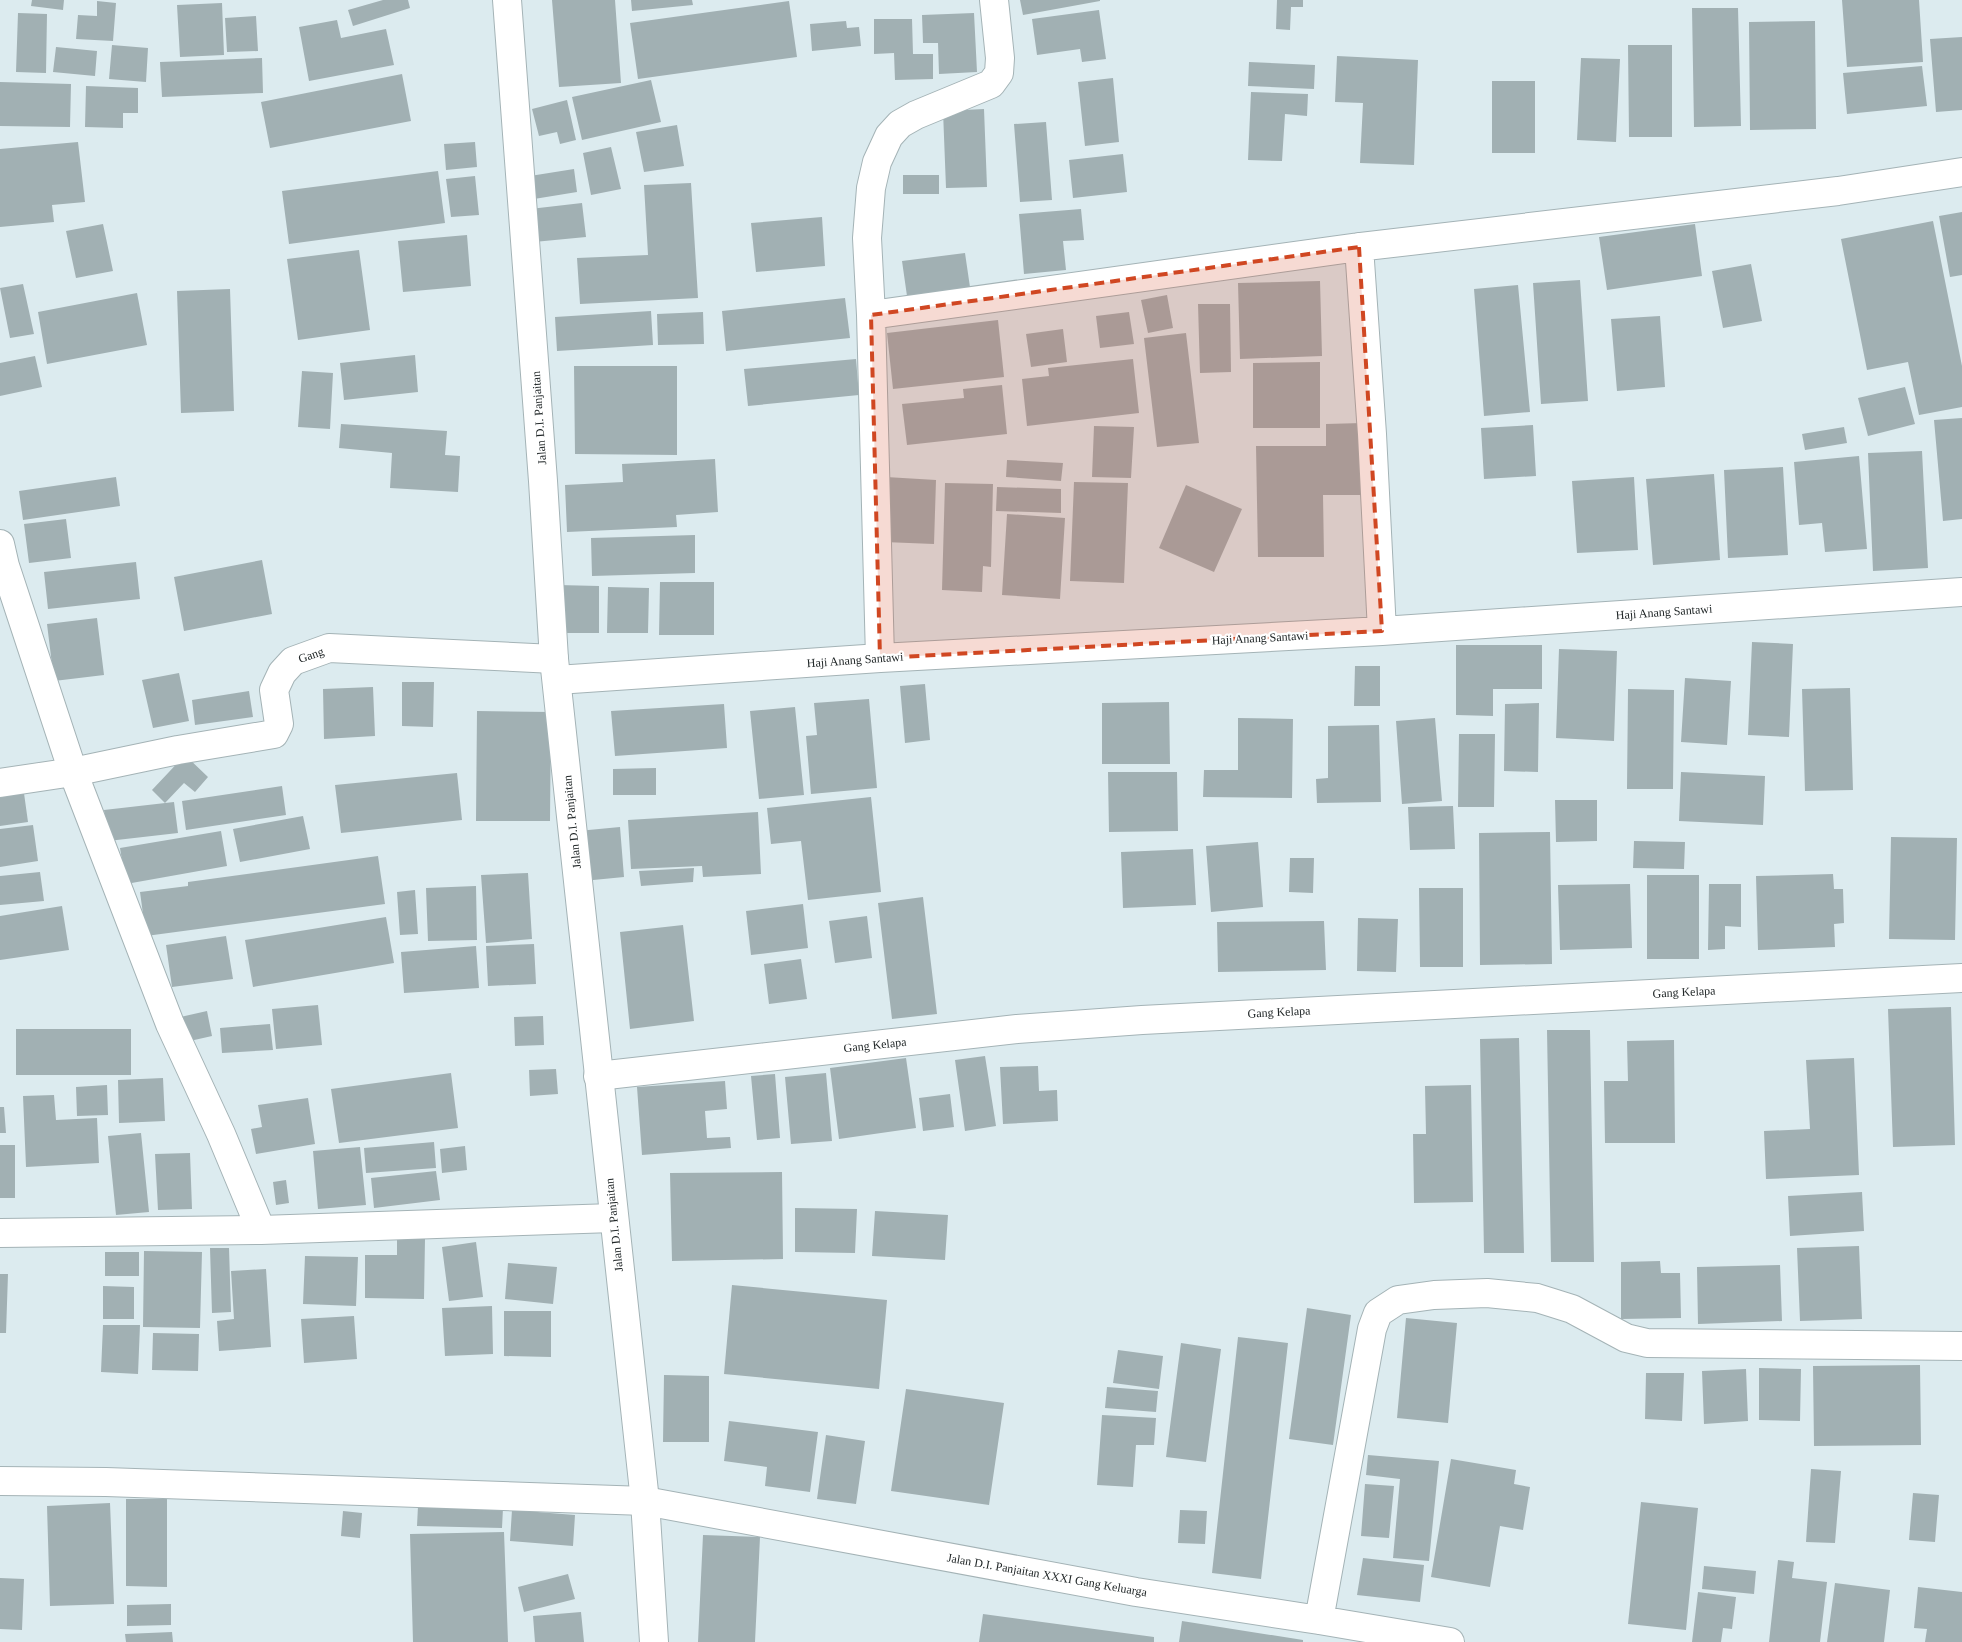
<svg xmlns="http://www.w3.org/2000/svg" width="1962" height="1642" font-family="Georgia,serif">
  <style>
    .building { fill: #a1b0b3 }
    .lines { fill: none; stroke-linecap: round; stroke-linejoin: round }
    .street-casing { stroke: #a4b3b6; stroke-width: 30 }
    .secondary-casing { stroke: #a4b3b6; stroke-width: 30 }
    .street { stroke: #fff; stroke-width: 28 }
    .secondary { stroke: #fff; stroke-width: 28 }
    .marked { fill: #d04722; fill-opacity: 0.2; stroke: #d04722; stroke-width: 4; stroke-dasharray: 10 6; stroke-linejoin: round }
    .labels { text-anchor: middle; stroke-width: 4.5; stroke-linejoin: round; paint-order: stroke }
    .street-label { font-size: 12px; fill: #212728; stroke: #fff }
  </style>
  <rect width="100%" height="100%" fill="#dcebef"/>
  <!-- building -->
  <path class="building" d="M32,0H64L63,10L31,6Z
    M383,0H408L410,8L353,26L348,10Z
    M552,0H615L621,83L559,87Z
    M631,0H692L693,5L632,11Z
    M1020,0H1100V1L1023,15Z
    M1277,0H1303V7H1291L1290,30L1276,29Z
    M1842,0H1919L1923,62L1847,67Z
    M97,1L116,3L113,41L76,39L78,15L97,16Z
    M789,1L797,57L638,79L630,23Z
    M222,3L224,55L180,57L177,5Z
    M1692,8H1738L1741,126L1694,127Z
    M1099,10L1106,59L1082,62L1080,49L1037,55L1032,19Z
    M18,13L47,14L46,73L16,72Z
    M974,13L977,72L939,74L938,43H923L922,15Z
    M256,16L258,51L227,52L225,18Z
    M874,19H912L913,54H933V79L895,80L894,53L874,54Z
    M337,20L341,38L386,29L394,65L309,81L299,27Z
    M846,21L847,28L859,27L861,46L812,51L810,24Z
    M1815,21L1816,129L1750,130L1749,22Z
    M1962,37V110L1936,112L1930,39Z
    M112,45L148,48L146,82L109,79Z
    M1628,45H1672V137H1629Z
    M56,47L97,51L95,76L53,72Z
    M1337,56L1418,60L1414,165L1360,163L1363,103L1335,102Z
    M262,58L263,93L162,97L160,62Z
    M1581,58L1620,59L1616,142L1577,140Z
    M1249,62L1315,65L1314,89L1248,86Z
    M1922,66L1927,106L1847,114L1843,73Z
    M402,74L411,121L270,148L261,102Z
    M1113,78L1119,142L1085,146L1078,82Z
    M651,80L661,122L582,140L572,97Z
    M1492,81H1535V153H1492Z
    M0,82L71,84L70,127L0,126Z
    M86,86L138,88V113H123V128L85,127Z
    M1251,92L1308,94L1307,116L1285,114L1282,161L1248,160Z
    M567,100L576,140L560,144L557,132L539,136L532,109Z
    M984,109L987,187L946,188L943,111Z
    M1046,122L1052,200L1020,202L1014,124Z
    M677,125L684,166L644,172L636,132Z
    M78,142L85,202L52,205L54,222L0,227V149Z
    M475,142L477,167L446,170L444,144Z
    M611,147L621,189L591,195L583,153Z
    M1123,154L1127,192L1073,198L1069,160Z
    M574,169L577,192L534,199L530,176Z
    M438,171L445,223L289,244L282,191Z
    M903,175H939V194H903Z
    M475,176L479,215L451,217L446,179Z
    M691,183L698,298L580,304L577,258L648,255L644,185Z
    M582,203L586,237L534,242L530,209Z
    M1081,209L1084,240L1063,241L1066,270L1024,274L1019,214Z
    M1962,212V275L1950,277L1939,216Z
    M822,217L825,266L756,272L751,223Z
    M1933,221L1962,366V407L1919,415L1908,362L1867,370L1841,239Z
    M103,224L113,271L76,278L66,231Z
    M1695,224L1702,276L1607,290L1599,237Z
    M467,235L471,286L403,292L398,241Z
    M359,250L370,330L298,340L287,259Z
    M965,253L971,294L908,303L902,261Z
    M1751,264L1762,321L1723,328L1712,271Z
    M1580,280L1588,401L1541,404L1533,283Z
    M1320,281L1322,356L1240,359L1238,283Z
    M23,284L34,334L10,338L0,288Z
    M1518,285L1530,412L1484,416L1474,289Z
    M230,289L234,411L181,413L177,291Z
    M137,293L147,345L47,364L38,312Z
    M1167,295L1173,328L1148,333L1141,300Z
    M845,298L850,338L726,351L722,311Z
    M1198,304H1230L1231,372L1200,373Z
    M651,311L653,345L557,351L555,317Z
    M703,312L704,344L658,345L657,314Z
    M1129,312L1134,344L1100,348L1096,316Z
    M1660,316L1665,387L1617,391L1611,319Z
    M998,320L1004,377L893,389L887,333Z
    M1063,329L1067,362L1031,367L1026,334Z
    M1186,333L1199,443L1157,447L1144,338Z
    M415,355L418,392L344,400L340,363Z
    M35,356L42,387L0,396V363Z
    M856,359L859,395L748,406L744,369Z
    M1133,359L1139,413L1027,426L1022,379L1049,376L1048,368Z
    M1320,362V428H1253V363Z
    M574,366H677V455L575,454Z
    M302,371L333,373L330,429L298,427Z
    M1002,385L1007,434L907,445L902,404L964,398L963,389Z
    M1905,387L1915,424L1868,436L1858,398Z
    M1962,418V519L1943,521L1934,420Z
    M1362,423L1363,495H1323L1324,557H1258L1256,446H1326V424Z
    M341,424L447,431L445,455L460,456L458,492L390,488L392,453L339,448Z
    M1533,425L1536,476L1484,479L1481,428Z
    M1094,426L1134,427L1131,478L1092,477Z
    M1844,427L1847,443L1805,450L1802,434Z
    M1922,451L1928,568L1873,571L1868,453Z
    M1859,456L1867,549L1825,552L1822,523L1799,525L1794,462Z
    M715,459L718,512L676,515L677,527L567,532L565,485L623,482L622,464Z
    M1007,460L1063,463L1061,481L1006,477Z
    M1783,467L1788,555L1728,558L1724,470Z
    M1714,474L1720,560L1653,565L1646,479Z
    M116,477L120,506L23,520L19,491Z
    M886,477L936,480L934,544L884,542Z
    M1634,477L1638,550L1577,553L1572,481Z
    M1074,482L1128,483L1124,583L1070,581Z
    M945,483L993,484L991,567L983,566L982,592L942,590Z
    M1186,485L1242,509L1214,572L1159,548Z
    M997,487L1061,489V513L996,511Z
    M1007,514L1065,518L1060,599L1002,595Z
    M66,519L71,558L29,563L24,524Z
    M695,535V573L592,576L591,538Z
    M262,560L272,614L184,631L174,577Z
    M136,562L140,599L48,609L44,572Z
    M660,582H714V635H659Z
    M558,585L599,586V633H557Z
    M608,587L649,588L648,633H607Z
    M97,618L104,675L54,681L47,624Z
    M1752,642L1793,644L1789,737L1748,735Z
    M1456,645H1542V689H1493V716L1456,715Z
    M1559,649L1617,651L1614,741L1556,738Z
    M1355,666H1380V706H1354Z
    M179,673L189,721L153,728L142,680Z
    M1685,678L1731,681L1727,745L1681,742Z
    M402,682H434L433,727L402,726Z
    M925,684L930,740L905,743L900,686Z
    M373,687L375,736L324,739L323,689Z
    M1850,688L1853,790L1805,791L1802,689Z
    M1628,689L1674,690L1673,789H1627Z
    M249,691L253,717L195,725L192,700Z
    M869,699L877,788L811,794L806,736L817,735L814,703Z
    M1169,702L1170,764H1102V703Z
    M1539,703L1538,772L1504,771L1505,704Z
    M724,704L727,748L615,756L611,711Z
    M795,707L804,795L759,799L750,711Z
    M477,711L551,712L550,821H476Z
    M1238,718L1293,719L1292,798L1203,797L1204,770H1238Z
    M1435,718L1442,801L1402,804L1396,721Z
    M1379,725L1381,802L1317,803L1316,779L1328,778V726Z
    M1459,734H1495L1494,807H1458Z
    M185,755L208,777L195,792L184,783L165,803L152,790Z
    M656,768V795H613V769Z
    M1108,772H1177L1178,831L1109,832Z
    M1681,772L1765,776L1763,825L1679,821Z
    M457,773L462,820L341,833L335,785Z
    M23,786L28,822L0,826V789Z
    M282,786L286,815L186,830L182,801Z
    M871,797L881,892L808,900L801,841L771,844L767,808Z
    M1555,800H1597V841L1556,842Z
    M174,802L178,833L108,841L104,810Z
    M1453,806L1455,849L1410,850L1408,807Z
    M758,812L761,874L703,877L702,866L631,869L628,820Z
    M303,816L310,849L240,862L233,829Z
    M33,825L38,861L0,867V829Z
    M620,827L624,877L583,881L578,831Z
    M221,831L227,866L126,884L120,848Z
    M1550,832L1552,964L1480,965L1479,833Z
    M1891,837L1957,838L1955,940L1889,939Z
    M1634,841L1685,842L1684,869L1633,868Z
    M1258,842L1263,907L1211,912L1206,846Z
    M1193,849L1196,905L1123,908L1121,852Z
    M378,856L385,904L146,936L140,892L188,886V882Z
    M1290,858H1314L1313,893L1289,892Z
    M694,868L693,882L641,886L639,871Z
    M40,872L44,901L0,905V876Z
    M528,873L532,939L486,943L481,875Z
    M1833,874L1834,889H1843L1844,923L1834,924L1835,947L1758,950L1756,876Z
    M1647,875H1699V959H1647Z
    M1630,884L1632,948L1560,950L1558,885Z
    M1709,884H1741V927L1725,926V949L1708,950Z
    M476,886L477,940L428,941L426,888Z
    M1419,888H1463V967H1420Z
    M415,890L418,934L400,935L397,892Z
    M923,897L937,1014L892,1019L878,903Z
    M803,904L808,948L751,955L746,911Z
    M62,906L69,950L0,960V916Z
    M867,916L872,958L835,963L829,921Z
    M386,917L394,963L253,987L245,940Z
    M1358,918L1398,919L1396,972L1357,971Z
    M1324,921L1326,970L1218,972L1217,922Z
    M683,925L694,1021L630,1029L620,932Z
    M226,936L233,979L172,987L166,945Z
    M534,944L536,984L488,986L486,946Z
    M476,946L479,988L404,993L401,952Z
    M801,959L807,999L769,1004L764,964Z
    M318,1005L322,1045L276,1049L272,1009Z
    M1951,1007L1955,1145L1893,1147L1888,1009Z
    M207,1011L212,1036L181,1043L176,1018Z
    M543,1016L544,1045L515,1046L514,1017Z
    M270,1024L273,1050L222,1053L220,1028Z
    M16,1029H131V1075H16Z
    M1547,1030H1590L1594,1262H1551Z
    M1519,1038L1524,1253H1484L1480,1039Z
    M1674,1040L1675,1143H1605L1604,1081H1628L1627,1041Z
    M985,1056L996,1126L965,1131L955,1060Z
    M906,1058L916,1128L839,1139L830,1068Z
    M1854,1058L1859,1175L1766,1179L1764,1131L1810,1129L1806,1060Z
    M1038,1066L1039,1091L1057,1090L1058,1121L1003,1124L1000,1067Z
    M556,1069L558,1094L530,1096L529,1070Z
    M451,1073L458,1128L339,1143L331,1089Z
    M826,1073L832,1141L791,1144L785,1077Z
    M775,1074L780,1138L757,1140L751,1076Z
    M163,1078L165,1121L119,1123L118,1080Z
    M725,1081L727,1109L705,1111L707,1138L730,1137L731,1148L642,1155L637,1087Z
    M107,1085L108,1115L77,1116L76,1087Z
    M1471,1085L1473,1202L1414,1203L1413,1134H1426L1425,1086Z
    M950,1094L954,1127L923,1131L919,1098Z
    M54,1095L56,1120L97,1118L99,1163L26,1167L23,1096Z
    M308,1098L315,1144L256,1154L251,1129L262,1127L258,1105Z
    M0,1107H4L6,1133H0Z
    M141,1133L149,1212L116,1215L108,1136Z
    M434,1142L436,1168L366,1173L364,1148Z
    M0,1145H15V1198H0Z
    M465,1146L467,1170L442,1173L440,1149Z
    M360,1147L366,1205L318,1209L313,1151Z
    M190,1153L192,1209L158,1210L155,1154Z
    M436,1171L440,1200L374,1208L371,1178Z
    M782,1172L783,1259L672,1261L670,1173Z
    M286,1180L289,1203L276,1205L273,1182Z
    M1862,1192L1864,1231L1790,1236L1788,1196Z
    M795,1208L857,1209L855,1253L795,1252Z
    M875,1211L948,1215L945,1260L872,1256Z
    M397,1239H425L424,1299L365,1298V1255H397Z
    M476,1242L483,1297L449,1301L442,1247Z
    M1859,1246L1862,1319L1800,1321L1797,1248Z
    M210,1248H229L231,1312L212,1313Z
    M144,1251L202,1252L200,1328L143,1327Z
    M105,1252H139V1276H105Z
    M305,1256L358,1257L356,1306L303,1304Z
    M1660,1261L1661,1273H1680L1681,1318L1621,1319V1262Z
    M508,1263L557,1267L553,1304L505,1299Z
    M1780,1265L1782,1321L1698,1324L1697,1267Z
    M266,1269L271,1347L219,1351L217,1321L234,1319L231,1271Z
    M0,1274H8L6,1333H0Z
    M732,1285L887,1300L879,1389L724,1374Z
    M103,1286L134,1287V1319H103Z
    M492,1306L493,1354L445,1356L442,1308Z
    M1307,1308L1351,1315L1333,1445L1289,1439Z
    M504,1311H551V1357L504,1356Z
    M354,1316L357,1359L304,1363L301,1319Z
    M1406,1318L1457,1323L1448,1423L1397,1418Z
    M103,1325H140L138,1374L101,1372Z
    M153,1333L199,1334L198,1371L152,1370Z
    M1238,1337L1288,1343L1261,1579L1212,1573Z
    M1181,1343L1221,1349L1206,1462L1166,1457Z
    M1118,1350L1163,1356L1159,1389L1113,1383Z
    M1920,1365L1921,1445L1814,1446L1813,1366Z
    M1759,1368L1801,1369L1800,1421L1759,1420Z
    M1746,1369L1748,1421L1704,1424L1702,1371Z
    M1646,1373H1684L1682,1421L1645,1419Z
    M664,1375L709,1376V1442H663Z
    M1107,1387L1158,1391L1156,1412L1105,1408Z
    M906,1389L1004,1403L989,1505L891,1491Z
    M1102,1415L1156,1418L1154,1445H1136L1133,1487L1097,1485Z
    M729,1421L818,1432L810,1492L765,1486L767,1467L724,1461Z
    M826,1435L865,1441L856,1504L817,1499Z
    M1368,1455L1439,1461L1429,1561L1393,1558L1400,1479L1366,1475Z
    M1451,1459L1516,1470L1514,1484L1530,1487L1523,1530L1500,1526L1490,1587L1431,1577Z
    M1811,1469L1841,1471L1835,1543L1806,1542Z
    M1365,1484L1394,1486L1389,1538L1361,1536Z
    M1913,1493L1939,1495L1935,1542L1909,1540Z
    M126,1499H167V1587L126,1586Z
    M1641,1502L1698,1508L1686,1630L1628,1624Z
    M110,1503L114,1604L50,1606L47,1506Z
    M418,1506L503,1508L502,1528L417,1526Z
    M512,1510L575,1515L573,1546L510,1541Z
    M1180,1510L1207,1511L1205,1544L1178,1543Z
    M343,1511L362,1513L360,1538L341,1536Z
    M504,1532L508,1642H413L410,1534Z
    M703,1535L760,1537L755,1642H698Z
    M1363,1558L1424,1565L1420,1602L1357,1595Z
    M1778,1560L1794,1562L1792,1578L1827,1582L1820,1642H1769Z
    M1704,1566L1756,1571L1754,1594L1702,1589Z
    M568,1574L575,1599L524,1612L518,1587Z
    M0,1578L24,1579L22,1630L0,1629Z
    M1835,1583L1890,1590L1884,1642H1827Z
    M1918,1587L1962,1592V1642H1925L1927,1629L1914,1628Z
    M1698,1592L1736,1597L1732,1629L1723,1628L1721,1642H1692Z
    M171,1604V1625L127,1626V1605Z
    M581,1612L584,1642H535L533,1616Z
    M983,1614L1154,1637V1642H979Z
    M1182,1621L1303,1640V1642H1179Z
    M172,1632L173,1642H126L125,1634Z"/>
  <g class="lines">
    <defs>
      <path id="street" d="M1359,247L1372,434L1382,631
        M871,315L1359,247L1838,191L1962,172
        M0,544L5,566L73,772L170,1024L221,1134L261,1230
        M880,658L871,315L867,238L871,188L877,162L889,136L900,124L916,115L991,84L999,73L1000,58L994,0
        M557,680L880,658L1382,631L1962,592
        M0,783L73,772L178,750L274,734L279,724L274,690L282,673L293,661L329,648L554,659
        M598,1076L1017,1029L1142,1020L1962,978
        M0,1233L261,1230L613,1218
        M0,1481L106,1482L645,1501L1136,1592L1319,1620L1450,1642
        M1319,1620L1372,1329L1378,1313L1398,1300L1434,1295L1487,1293L1537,1298L1553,1303L1572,1309L1626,1338L1647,1343L1962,1346"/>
      <path id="secondary" d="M507,0L543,481L554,659L645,1501L654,1642"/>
    </defs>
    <!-- street casing -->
    <use href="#street" class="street-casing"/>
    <!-- secondary casing -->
    <use href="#secondary" class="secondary-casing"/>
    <!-- street -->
    <use href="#street" class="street"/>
    <!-- secondary -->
    <use href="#secondary" class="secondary"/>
  </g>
  <!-- marked area -->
  <path class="marked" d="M1359,247L1382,631L880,658L871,315Z"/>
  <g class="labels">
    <!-- street labels -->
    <g class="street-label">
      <text transform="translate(539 418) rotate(-94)" y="4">Jalan D.I. Panjaitan</text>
      <text transform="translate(1664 612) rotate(-4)" y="4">Haji Anang Santawi</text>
      <text transform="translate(1260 638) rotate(-3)" y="4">Haji Anang Santawi</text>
      <text transform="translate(311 655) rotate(-19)" y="4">Gang</text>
      <text transform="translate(855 660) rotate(-4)" y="4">Haji Anang Santawi</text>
      <text transform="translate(572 822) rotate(-96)" y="4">Jalan D.I. Panjaitan</text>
      <text transform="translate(1684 992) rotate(-3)" y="4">Gang Kelapa</text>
      <text transform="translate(1279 1012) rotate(-3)" y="4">Gang Kelapa</text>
      <text transform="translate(875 1045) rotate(-6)" y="4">Gang Kelapa</text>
      <text transform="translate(614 1225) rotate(-96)" y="4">Jalan D.I. Panjaitan</text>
      <text transform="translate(1047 1575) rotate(10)" y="4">Jalan D.I. Panjaitan XXXI Gang Keluarga</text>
    </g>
  </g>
</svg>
